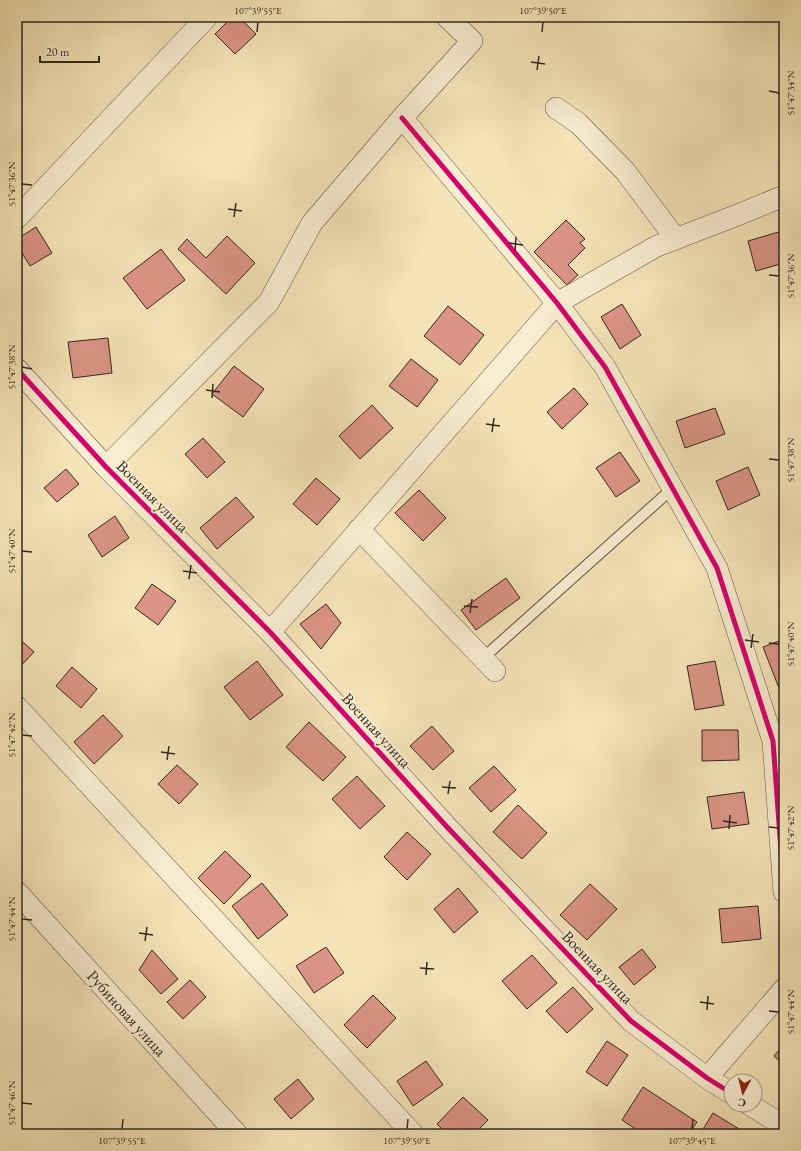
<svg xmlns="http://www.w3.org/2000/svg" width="801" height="1151" font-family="'EB Garamond',serif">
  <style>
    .building { fill: #db9486; stroke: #31281c }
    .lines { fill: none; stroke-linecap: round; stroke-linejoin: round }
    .service-casing { stroke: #625743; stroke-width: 12 }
    .minor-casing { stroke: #625743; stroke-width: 22 }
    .service { stroke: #f8edd1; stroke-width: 10 }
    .minor { stroke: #f8edd1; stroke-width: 21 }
    .cycleway-casing { stroke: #f8edd1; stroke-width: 8 }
    .cycleway { stroke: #d6006c; stroke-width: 5 }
    .ticks { fill: none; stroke: #31281c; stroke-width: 1.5 }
    .labels { text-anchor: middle; stroke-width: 4; stroke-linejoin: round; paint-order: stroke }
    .street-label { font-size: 16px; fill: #31281c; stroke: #f8edd1 }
    .neatline { fill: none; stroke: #31281c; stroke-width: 1.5 }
    .ticks-label { font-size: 10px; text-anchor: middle; fill: #31281c }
  </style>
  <rect width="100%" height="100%" fill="#f5e4b8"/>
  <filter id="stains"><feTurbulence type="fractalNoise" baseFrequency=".005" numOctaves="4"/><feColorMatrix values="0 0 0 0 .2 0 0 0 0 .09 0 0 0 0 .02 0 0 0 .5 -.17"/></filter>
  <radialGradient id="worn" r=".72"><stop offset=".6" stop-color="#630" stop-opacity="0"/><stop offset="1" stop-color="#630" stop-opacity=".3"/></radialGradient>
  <!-- building -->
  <path class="building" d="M232,17H239L256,34L235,54L215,34Z
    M566,220L585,239L580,243L585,248L568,265L578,275L567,285L534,252Z
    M36,227L52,253L30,266L17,245V239Z
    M782,231L784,238V263L756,271L748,241Z
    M227,236L255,263L226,294L178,249L187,239L206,258Z
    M161,249L185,280L147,309L123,278Z
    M622,304L641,335L620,349L601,317Z
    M448,306L484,335L460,365L424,336Z
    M108,338L112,373L73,378L68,342Z
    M411,359L438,380L417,407L389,386Z
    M234,366L264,389L243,417L212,394Z
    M574,388L588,404L562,429L547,412Z
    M372,405L393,428L360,459L339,436Z
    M715,408L725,434L685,448L676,421Z
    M203,438L225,462L207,478L185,454Z
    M620,452L640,481L616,497L596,468Z
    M748,467L760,495L728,510L716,481Z
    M66,469L79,484L57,502L44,488Z
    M316,478L340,499L317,525L293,504Z
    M419,490L446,518L423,541L395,513Z
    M236,497L254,517L217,549L200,528Z
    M115,516L129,538L102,557L88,535Z
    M506,578L520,598L476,630L461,610Z
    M152,584L176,601L158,625L135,608Z
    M326,604L341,623L321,649L300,624Z
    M17,637L34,652L17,670Z
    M784,639V695L782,696L763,647Z
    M257,661L283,695L250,720L224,687Z
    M715,661L724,705L695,710L687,666Z
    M72,667L97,689L81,708L56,686Z
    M103,715L123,736L94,764L74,742Z
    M309,722L346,757L323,781L286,747Z
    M432,726L454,751L433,770L410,746Z
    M702,730H738L739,760L702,761Z
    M177,765L198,784L179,804L158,784Z
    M494,766L516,790L491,812L469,788Z
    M357,776L385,806L360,829L332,799Z
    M744,792L749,824L712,829L707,797Z
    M518,805L547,833L522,859L493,832Z
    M407,832L431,854L407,880L384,857Z
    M225,851L251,876L224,904L198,878Z
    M262,883L288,915L258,939L232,906Z
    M590,884L617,909L587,940L560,915Z
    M458,888L478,912L454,933L434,909Z
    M758,906L761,939L722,943L719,909Z
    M326,947L344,973L314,993L296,966Z
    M642,949L656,967L634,985L619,967Z
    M152,950L178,979L161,994L139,970Z
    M532,955L557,983L527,1009L502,981Z
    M190,980L206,997L183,1019L167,1002Z
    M573,987L593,1009L567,1033L546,1011Z
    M373,995L396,1018L367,1048L344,1025Z
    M607,1041L628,1055L607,1086L586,1072Z
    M784,1044V1065L774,1056Z
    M426,1061L443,1085L413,1106L397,1081Z
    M298,1079L314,1099L291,1119L274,1099Z
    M643,1087L697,1122L689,1134H643L622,1120Z
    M463,1097L488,1120L474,1134H447L437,1124Z
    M713,1113L747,1134H700Z"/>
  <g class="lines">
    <defs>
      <path id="service" d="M483,658L673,488"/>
      <path id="minor" d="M556,108L578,123L625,171L676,239
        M402,118L557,303L605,367L717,568L773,741L784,892
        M17,218L207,17
        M17,369L106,467L270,632L448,828L631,1021L707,1078L731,1093
        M106,467L269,302L312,223L402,118L472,41L447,17
        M359,529L495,671
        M270,632L557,303L657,246L735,216L784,196
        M17,707L413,1134
        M17,892L237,1134
        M707,1078L784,989
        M750,1105L784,1126"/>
    </defs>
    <!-- service casing -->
    <use href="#service" class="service-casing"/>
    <!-- minor casing -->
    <use href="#minor" class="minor-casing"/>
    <!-- service -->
    <use href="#service" class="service"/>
    <!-- minor -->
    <use href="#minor" class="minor"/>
    <defs>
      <path id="cycleway" d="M402,118L557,303L605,367L717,568L773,741L784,892
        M17,369L106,467L270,632L448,828L631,1021L707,1078L731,1093"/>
    </defs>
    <!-- cycleway casing -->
    <use href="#cycleway" class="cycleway-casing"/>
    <!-- cycleway -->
    <use href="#cycleway" class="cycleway"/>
  </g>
  <!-- ticks -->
  <path class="ticks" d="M257,32L258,22M542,32L543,22M531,62L545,64M537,70L539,56M769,91L779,93M22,184L32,185M228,209L242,211M234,217L236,203M509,243L523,245M515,251L516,237M769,275L779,276M22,367L32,369M206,390L220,392M212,398L213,384M486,424L500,426M492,432L494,418M769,459L779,460M22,551L32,552M183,571L197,573M189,579L191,565M464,606L478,607M470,613L472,599M745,640L759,642M769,643L779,644M751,648L753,634M22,735L32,736M161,752L175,754M167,760L169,746M442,787L456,788M448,794L450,781M723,821L737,823M769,827L779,828M729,829L730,815M22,919L32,920M139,933L153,935M145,941L147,927M420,968L434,969M426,975L427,962M700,1002L714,1004M707,1010L708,996M769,1011L779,1012M22,1103L32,1104M122,1129L123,1119M407,1129L408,1119M692,1129L693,1119"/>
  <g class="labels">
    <!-- street labels -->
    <g class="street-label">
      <text transform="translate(153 496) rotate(45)" y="6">Военная улица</text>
      <text transform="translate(377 730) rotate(48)" y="6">Военная улица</text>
      <text transform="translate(598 967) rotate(46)" y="6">Военная улица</text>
      <text transform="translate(127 1013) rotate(48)" y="6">Рубиновая улица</text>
    </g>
  </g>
  <!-- margin -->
  <rect width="801" height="1151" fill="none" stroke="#f5e4b8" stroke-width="44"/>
  <!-- north arrow -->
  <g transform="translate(743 1093) rotate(187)"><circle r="19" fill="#f8edd1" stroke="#a89e89"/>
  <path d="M0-3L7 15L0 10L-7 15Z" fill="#8f2418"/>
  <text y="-6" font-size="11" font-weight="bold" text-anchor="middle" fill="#31281c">С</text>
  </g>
  <!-- scale -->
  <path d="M40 56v6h59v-6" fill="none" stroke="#31281c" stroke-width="2"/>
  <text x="46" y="56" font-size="12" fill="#31281c" stroke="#f8edd1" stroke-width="3" paint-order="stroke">20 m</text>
  <rect x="22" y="22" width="757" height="1107" class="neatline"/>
  <g class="ticks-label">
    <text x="258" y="14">107°39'55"E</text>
    <text x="543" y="14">107°39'50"E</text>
    <text transform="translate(790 93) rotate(-90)" y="4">51°47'34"N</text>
    <text transform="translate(11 184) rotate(-90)" y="4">51°47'36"N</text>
    <text transform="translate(790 276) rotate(-90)" y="4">51°47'36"N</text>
    <text transform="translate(11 367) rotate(-90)" y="4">51°47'38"N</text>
    <text transform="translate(790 460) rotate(-90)" y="4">51°47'38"N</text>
    <text transform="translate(11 551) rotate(-90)" y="4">51°47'40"N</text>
    <text transform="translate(790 644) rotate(-90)" y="4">51°47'40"N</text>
    <text transform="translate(11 735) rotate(-90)" y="4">51°47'42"N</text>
    <text transform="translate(790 828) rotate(-90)" y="4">51°47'42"N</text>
    <text transform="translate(11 919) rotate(-90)" y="4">51°47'44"N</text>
    <text transform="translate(790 1012) rotate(-90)" y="4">51°47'44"N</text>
    <text transform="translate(11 1103) rotate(-90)" y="4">51°47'46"N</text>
    <text x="122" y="1144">107°39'55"E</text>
    <text x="407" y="1144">107°39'50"E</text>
    <text x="692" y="1144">107°39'45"E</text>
  </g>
  <rect width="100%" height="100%" filter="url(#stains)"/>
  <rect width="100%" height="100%" fill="url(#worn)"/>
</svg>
